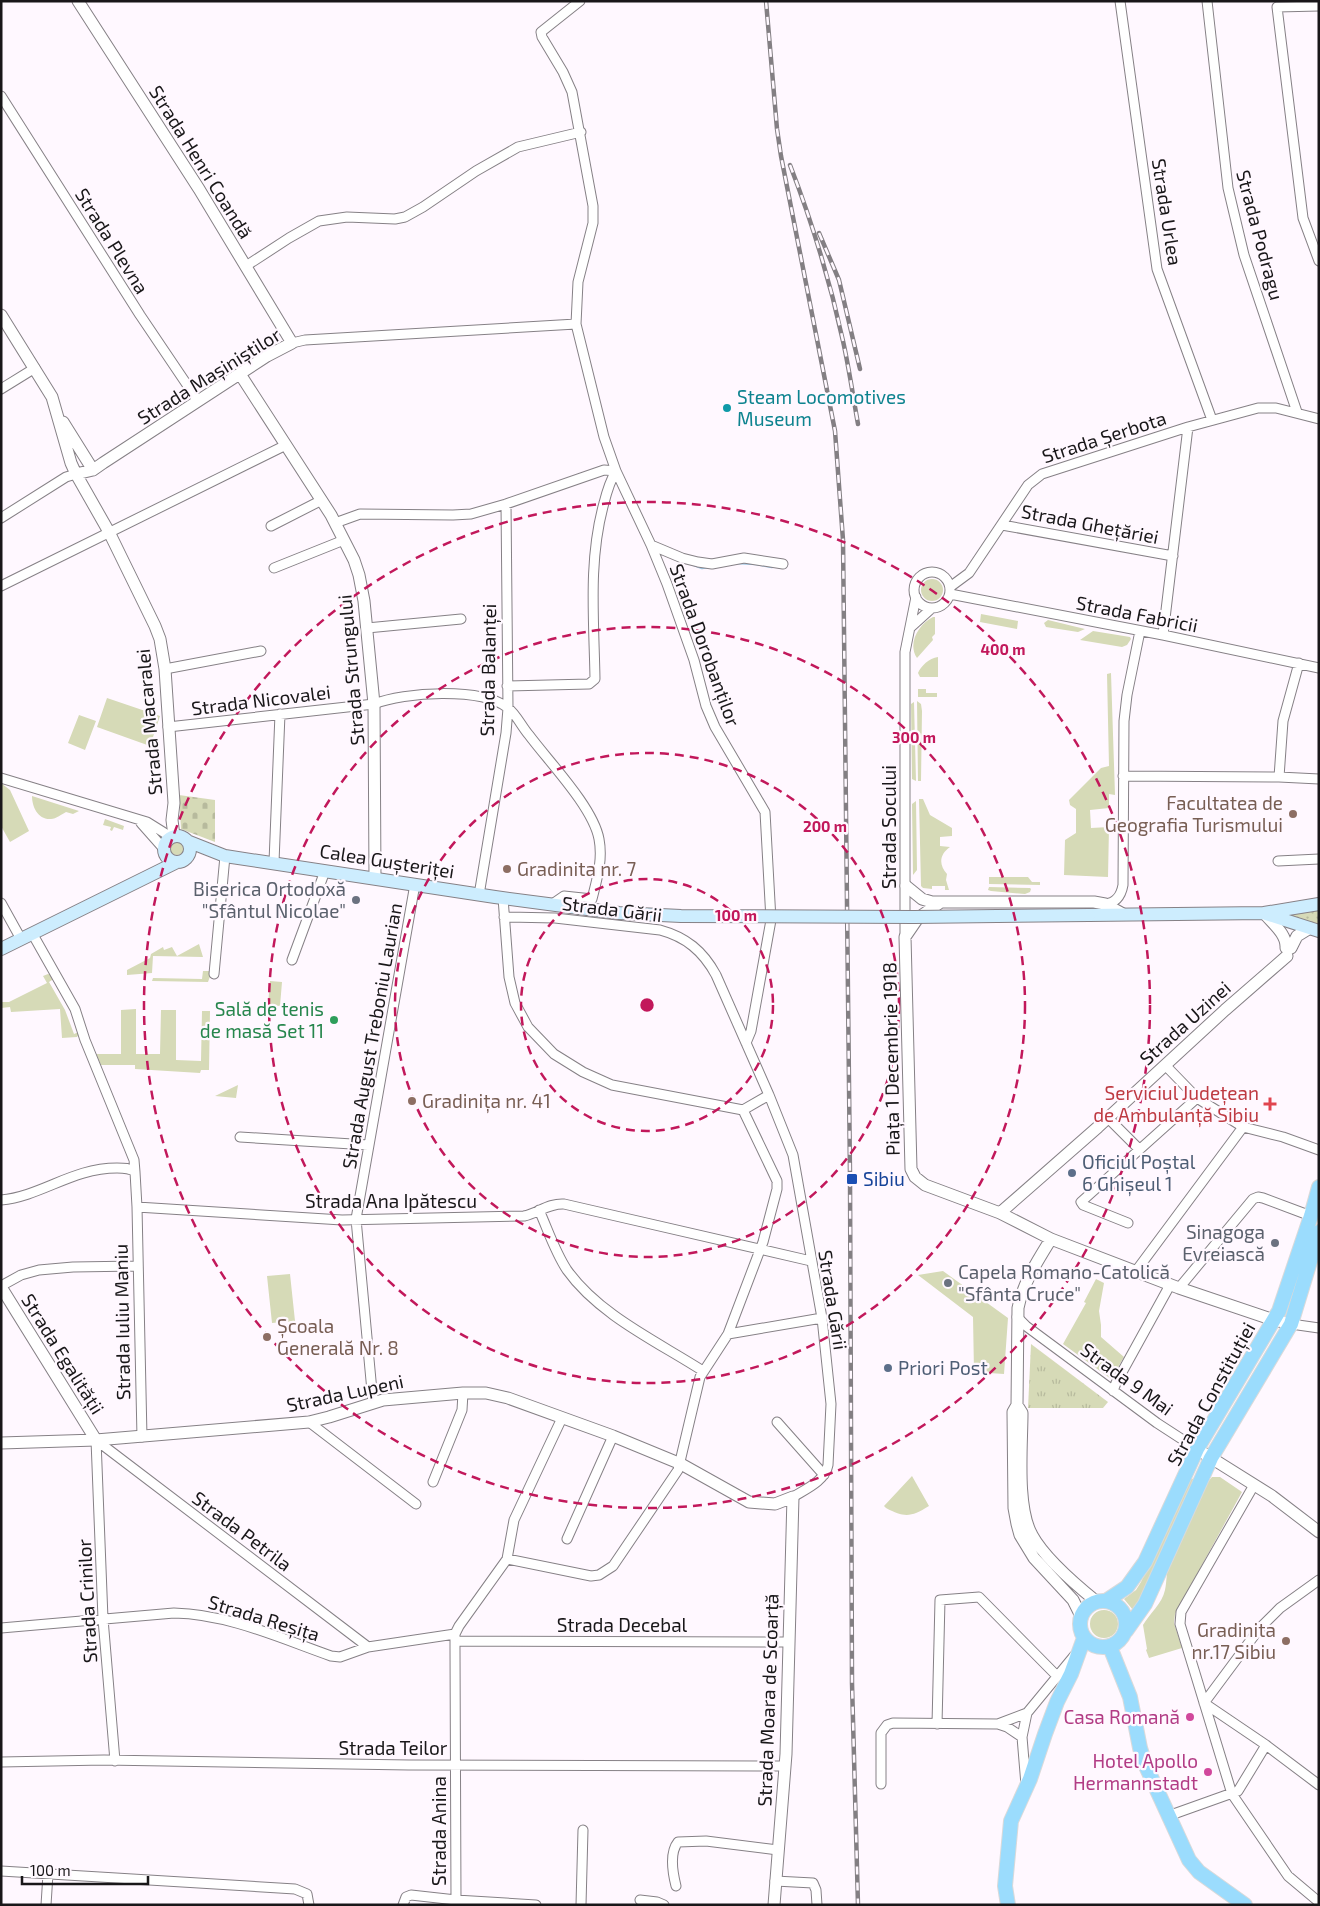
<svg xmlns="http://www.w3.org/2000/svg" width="1320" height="1906" font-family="'Exo 2',sans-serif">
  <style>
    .grass { fill: #d6dab7 }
    .cemetery { fill: url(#cemetery-stones) }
    .park { fill: url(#park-tufts) }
    .garden { fill: url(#garden-dots) }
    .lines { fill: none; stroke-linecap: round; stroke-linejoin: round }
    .stream { stroke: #9fc8e4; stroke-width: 2.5 }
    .minor-casing { stroke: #868186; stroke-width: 11 }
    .tertiary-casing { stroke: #868186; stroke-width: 13 }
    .secondary-casing { stroke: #868186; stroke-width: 14 }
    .primary-casing { stroke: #dadada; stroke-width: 16 }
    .minor { stroke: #fff; stroke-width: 9 }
    .tertiary { stroke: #fff; stroke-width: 11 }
    .secondary { stroke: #cdedfe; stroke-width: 12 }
    .primary { stroke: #9bdcfd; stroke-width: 14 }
    .rail-casing { stroke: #837f83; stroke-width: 4.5 }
    .rail { stroke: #fff8ff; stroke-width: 2.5; stroke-dasharray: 8; stroke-linecap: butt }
    .secondary-bridge-casing { stroke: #868186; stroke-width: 14; stroke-linecap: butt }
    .secondary-bridge { stroke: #cdedfe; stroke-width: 12 }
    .ring { fill: none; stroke: #c2185b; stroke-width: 2.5; stroke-dasharray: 9 6 }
    .culture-dot { fill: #0f9aa8; stroke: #fff8ff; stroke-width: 2 }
    .education-dot { fill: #8d6e63; stroke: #fff8ff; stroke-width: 2 }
    .worship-dot { fill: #6b7280; stroke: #fff8ff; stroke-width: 2 }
    .leisure-dot { fill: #2e9e5b; stroke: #fff8ff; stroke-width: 2 }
    .health-dot { fill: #e0444e; stroke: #fff8ff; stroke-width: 2 }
    .service-dot { fill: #5c6f8a; stroke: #fff8ff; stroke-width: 2 }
    .transit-dot { fill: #1a4fb4; stroke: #fff8ff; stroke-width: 2 }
    .hotel-dot { fill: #d1479c; stroke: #fff8ff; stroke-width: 2 }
    .labels { text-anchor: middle; stroke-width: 4.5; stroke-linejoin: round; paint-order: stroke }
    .street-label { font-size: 19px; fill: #191719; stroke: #fff8ff }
    .culture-label { font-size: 19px; fill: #0d838f; stroke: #fff8ff; text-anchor: start }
    .education-label { font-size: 19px; fill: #785e54; stroke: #fff8ff; text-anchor: start }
    .worship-label { font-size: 19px; fill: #5b616d; stroke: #fff8ff; text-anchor: end }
    .leisure-label { font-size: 19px; fill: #27864d; stroke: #fff8ff; text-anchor: end }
    .health-label { font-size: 19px; fill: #be3a42; stroke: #fff8ff; text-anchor: end }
    .service-label { font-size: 19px; fill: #4e5e75; stroke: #fff8ff; text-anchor: start }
    .transit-label { font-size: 19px; fill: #164399; stroke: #fff8ff; text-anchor: start }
    .hotel-label { font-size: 19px; fill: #b23c85; stroke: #fff8ff; text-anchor: end }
    .centre { fill: #c2185b; stroke: #fff8ff; stroke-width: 2.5 }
    .ring-label { font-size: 15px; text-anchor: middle; font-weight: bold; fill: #c2185b; stroke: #fff8ff; stroke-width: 4.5; stroke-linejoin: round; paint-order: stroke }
  </style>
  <defs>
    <pattern id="cemetery-stones" width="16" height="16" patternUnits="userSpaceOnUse" patternTransform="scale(1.25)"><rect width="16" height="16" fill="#d6dab7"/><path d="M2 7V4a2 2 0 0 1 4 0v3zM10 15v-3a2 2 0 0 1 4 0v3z" fill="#b7ba9d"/></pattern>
    <pattern id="park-tufts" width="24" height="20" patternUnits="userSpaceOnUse" patternTransform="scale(1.25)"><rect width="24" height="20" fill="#d6dab7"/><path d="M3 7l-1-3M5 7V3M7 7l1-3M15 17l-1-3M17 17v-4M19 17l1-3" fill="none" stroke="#b7ba9d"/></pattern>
    <pattern id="garden-dots" width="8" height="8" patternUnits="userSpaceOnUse" patternTransform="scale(1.25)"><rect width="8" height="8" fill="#d6dab7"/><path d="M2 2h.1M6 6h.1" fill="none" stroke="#b7ba9d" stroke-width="1.8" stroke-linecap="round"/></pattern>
  </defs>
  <rect width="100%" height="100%" fill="#fff8ff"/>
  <!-- grass -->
  <path class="grass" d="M921 590a11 11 0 1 1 22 0a11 11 0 1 1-22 0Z
    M981,614L1018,621L1017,629L980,622Z
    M933,617H935V634L932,637L933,640L917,658C907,643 919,624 933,617Z
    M1048,620L1085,629L1078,632L1046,627L1044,623Z
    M1093,631L1130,637L1131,639L1127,645L1122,647L1080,640Z
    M938,657V677H920L918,673C921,666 929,658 938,657Z
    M1111,673L1115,795L1109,794V808L1090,810L1091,828L1109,827L1108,877L1064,875L1065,840L1076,833V809L1070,805L1069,800L1101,768L1109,766L1107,674Z
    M918,689H926V693H937V697H918Z
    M107,698L160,716L150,746L97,727Z
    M917,701L921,704L922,711L921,781H918Z
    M914,702L916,781L912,779L911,704Z
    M79,715L96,721L85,750L68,743Z
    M1,783L10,790L29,831L10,842L1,826Z
    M32,796L79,811L73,814L66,812C62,814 56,819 51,819C38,820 32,807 32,796Z
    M919,799H923L930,815L952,828V836L940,837V846L950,847C940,854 938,864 947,874L946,880L949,890H945V886H932V889L923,888L921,886Z
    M916,801L917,870L913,875L912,804Z
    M105,819L124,826L123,830L114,827L112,831L110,830L111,827L103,825Z
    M170 848a7 7 0 1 1 14 0a7 7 0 1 1-14 0Z
    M989,877H1028L1032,882H1040V885L989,884Z
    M989,887L1030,888L1031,889L1030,892L1025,894L991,891L988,890Z
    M199,944L203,957L153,956L152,973L127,975V970L150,958L151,954L163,947L164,950L172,947L177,956Z
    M203,971H212L208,982L152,981L153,978L202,979Z
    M48,974L52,975L55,978L49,982L65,1010L74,1034L81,1031L77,1037L62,1038L60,1009L11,1012L10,1007L1,1008V1002H9L47,983L43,976Z
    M270,981L282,982L280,1006L268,1005Z
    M136,1009V1054H160L161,1010H176V1060L201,1061L202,1011H210L209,1070H201L200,1073L135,1069V1065H101L96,1054H121V1010Z
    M238,1085L236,1098L215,1096Z
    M943,1271L1008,1318L1004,1374L974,1372L973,1317L918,1275Z
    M290,1274L295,1321L272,1323L267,1276Z
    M1096,1279L1104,1283L1099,1311L1101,1325V1337L1124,1357L1111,1379L1063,1344L1086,1303L1084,1302Z
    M912,1476L929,1506C911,1517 905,1518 886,1508L884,1506Z
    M1212,1477H1220L1242,1492L1175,1614L1174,1623L1182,1648L1149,1658L1146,1650L1147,1649L1143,1625C1150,1613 1162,1604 1165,1590C1167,1581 1166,1573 1169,1565L1202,1489Z
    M1191,1478L1195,1480L1145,1596L1133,1610L1124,1599L1136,1590L1141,1582Z
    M1090 1624a14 14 0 1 1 28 0a14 14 0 1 1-28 0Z"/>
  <!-- cemetery -->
  <path class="cemetery" d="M179,795L215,800V842L181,829Z"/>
  <!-- park -->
  <path class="park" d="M1031,1344L1108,1402L1103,1408H1028Z"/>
  <!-- garden -->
  <path class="garden" d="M1319,909V925L1290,916V913Z"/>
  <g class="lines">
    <!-- stream -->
    <path class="stream" d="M736,563L756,564L772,567
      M694,565L702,568L709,567"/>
    <defs>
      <path id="minor" d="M580,1L541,32L542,37L563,72L572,92L593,206V223L578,282L576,324L604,437L616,471L651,545L667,584L694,660L706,706L715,727L765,812L771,920L751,1031L746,1043
        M1120,1L1157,269L1212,420
        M1207,1L1228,188L1244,255L1297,412
        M1277,7L1303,218L1319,261
        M1277,7L1319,6
        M1,96L140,315L198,401
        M246,266L289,238L319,221L347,217L395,219L405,217L423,207L476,171L518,147L581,132
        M292,343L305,340L576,324
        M1,389L35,368
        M1,518L66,477L76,474
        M335,523L360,514L453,515L471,514L506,504L604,470L616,471
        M1002,525L1173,556
        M271,526L322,500
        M651,545L682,558L698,562L712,564L744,558L783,564
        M274,568L344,540
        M914 590a18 18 0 1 1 36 0a18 18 0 1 1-36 0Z
        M1,586L286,445
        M950,587L969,573L1028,485L1042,474L1188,427L1258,408H1276L1319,419
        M950,594L1163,635L1319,668
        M911,627L932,608
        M367,628L461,619
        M1163,635L1188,427
        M165,669L261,651
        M507,686L589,684L595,679C594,620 588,560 604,503C607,491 610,481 616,471
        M168,727L374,704C404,692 481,687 508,708C516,714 522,727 529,735C549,762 593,807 599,839C603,860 597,879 592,899L564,896L551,905
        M1123,776L1279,777L1319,779
        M1279,777L1283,721L1299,663
        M1,778L147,822L171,837
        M141,823L164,849
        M1278,861L1319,859
        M274,862L280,714
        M479,895L506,733L508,708L506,504
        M503,898L509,977L515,1003L528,1027L554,1054L583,1072L612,1085L743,1110
        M1,903L21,939
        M1105,904C1116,903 1121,896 1123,885L1124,721L1127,695L1140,631
        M504,917L555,918L660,930C686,937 703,951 716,975L769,1095L793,1155L822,1318L831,1404L828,1465C825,1481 806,1489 793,1497
        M32,933L75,1009L85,1040L134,1160L135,1172
        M905,937V652L916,597
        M292,960L325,871
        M214,974L225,856
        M1165,1065L1197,1098L1243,1127L1283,1137L1319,1150
        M743,1110L769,1095
        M1108,1118L1139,1149
        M240,1137L368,1145
        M1,1200C42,1196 72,1168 117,1168C124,1168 130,1168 135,1172L137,1207L342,1220L524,1216C538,1213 549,1203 564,1204L811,1261
        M137,1207L142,1437
        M539,1210C548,1230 555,1252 567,1270C599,1315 658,1342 703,1371
        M1128,1223L1083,1205L1081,1202L1197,1098
        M1136,1271L1243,1127
        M1,1286L21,1275L39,1270L73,1267L137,1266
        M1179,1288L1253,1199L1258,1197L1263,1198L1311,1216
        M1017,1317L1026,1326L1157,1423L1197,1449
        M1291,1324L1319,1328
        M728,1334L822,1318
        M1113,1391L1116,1383L1170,1285
        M373,1402L356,1219L415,884
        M309,1422L416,1504
        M777,1422L824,1475
        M96,1440L368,1647
        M96,1440L103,1619L115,1761
        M433,1482L462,1410L463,1393
        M1254,1485L1181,1612L1180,1624L1232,1794L1288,1876L1319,1902
        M567,1539L613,1436
        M507,1559L514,1520L562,1418
        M1,1628L174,1613C228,1614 280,1638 331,1656L340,1657L368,1647L455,1634
        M455,1641L789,1642
        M1204,1703L1259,1629L1280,1608L1319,1580
        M1204,1703L1266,1745L1319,1785
        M937,1724L940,1600L979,1597L1057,1676
        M998,1724L1007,1727L1022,1737
        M1,1762L104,1760L409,1765L785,1766
        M881,1784V1733L887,1725L893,1723L998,1724L1027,1713L1074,1656
        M1026,1785L1022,1737L1027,1713
        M1168,1816L1238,1791L1266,1745
        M1,1871L295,1889L307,1894L309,1905
        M775,1881L813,1883L816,1890L817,1905
        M676,1886C673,1874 669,1853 678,1842L706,1841L778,1850
        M456,1900L455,1649V1634L459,1626L507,1559L591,1576L599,1575L613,1566L678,1470L700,1377L728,1334L763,1242L777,1189V1181L743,1110
        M640,1900L657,1902L664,1905
        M46,1905L48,1874
        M403,1905L406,1897L411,1895L456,1900L536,1905
        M581,1905L583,1830"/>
      <path id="tertiary" d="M1,315L52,397L71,463L76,474L109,532L155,626L160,639L165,669L174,803L172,820L174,836
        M240,374L331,515L354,560L359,575L364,601L374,704L375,878
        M63,422L93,470
        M76,474L93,470L103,463L267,356L292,343L199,189L78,1
        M906,886L922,899L932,902H1094L1105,904L1123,914
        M941,902L918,918L905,937L911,1169L915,1177L925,1185L1000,1213L1051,1239L1179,1288L1274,1320L1291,1324
        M1264,913C1272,923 1287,934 1286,948
        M1291,948L1297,936L1310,928
        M1000,1213L1098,1127L1225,1010L1287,956
        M1051,1239C1038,1260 1023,1283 1018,1308L1017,1405L1013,1412L1014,1508L1017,1524L1020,1535L1034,1558L1073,1600L1081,1616
        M1,1287L96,1440
        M1017,1405L1022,1413C1022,1446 1016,1507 1032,1535C1045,1559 1076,1585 1097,1602
        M1,1443L96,1440L309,1422L329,1417L383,1400L463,1393H486L508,1398L613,1436L681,1464L749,1502L775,1504L793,1497L786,1754L774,1905
        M1197,1449L1272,1496L1319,1532"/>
      <path id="secondary" d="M164 849a13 13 0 1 1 26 0a13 13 0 1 1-26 0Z
        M187,841L225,856L495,897L571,907
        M1266,914L1319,931
        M1089,915L1264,913L1319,904
        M1,949L177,862"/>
      <path id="primary" d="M1080 1624a23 23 0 1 1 46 0a23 23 0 1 1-46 0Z
        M1106,1601L1127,1587L1145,1562L1197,1449L1279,1311L1311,1216L1319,1187
        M1126,1631L1145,1604L1211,1458L1291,1324L1319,1232
        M1110,1647L1130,1697L1140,1748L1145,1764L1189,1860L1199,1872L1245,1905
        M1008,1905L1005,1886L1011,1821L1030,1779L1045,1734L1057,1702L1071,1674L1084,1638"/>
    </defs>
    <!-- minor casing -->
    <use href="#minor" class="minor-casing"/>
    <!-- tertiary casing -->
    <use href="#tertiary" class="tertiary-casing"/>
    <!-- secondary casing -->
    <use href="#secondary" class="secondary-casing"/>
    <!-- primary casing -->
    <use href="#primary" class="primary-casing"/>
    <!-- minor -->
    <use href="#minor" class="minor"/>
    <!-- tertiary -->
    <use href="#tertiary" class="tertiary"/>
    <!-- secondary -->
    <use href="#secondary" class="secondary"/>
    <!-- primary -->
    <use href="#primary" class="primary"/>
    <defs>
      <path id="rail" d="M766,1L777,129L781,156L835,431L843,540L850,1175L852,1683L858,1905
        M790,165C812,222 830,281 843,341C849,368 853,396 858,424
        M819,233L839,280L860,369"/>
    </defs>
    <!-- rail casing -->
    <use href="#rail" class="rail-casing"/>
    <!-- rail -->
    <use href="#rail" class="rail"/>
    <defs>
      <path id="secondary-bridge" d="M571,907L619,913L681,916L914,917L1089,915"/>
    </defs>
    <!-- secondary-bridge casing -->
    <use href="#secondary-bridge" class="secondary-bridge-casing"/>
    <!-- secondary-bridge -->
    <use href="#secondary-bridge" class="secondary-bridge"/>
  </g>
  <!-- distance rings -->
  <g class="ring">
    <circle cx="647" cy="1005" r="126"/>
    <circle cx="647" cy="1005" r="252"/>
    <circle cx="647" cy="1005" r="378"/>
    <circle cx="647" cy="1005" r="503"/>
  </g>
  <!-- markers -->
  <circle class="culture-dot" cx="727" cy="408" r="5"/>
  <g class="education-dot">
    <circle cx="1293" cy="814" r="5"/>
    <circle cx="507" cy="869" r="5"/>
    <circle cx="412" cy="1101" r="5"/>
    <circle cx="267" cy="1337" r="5"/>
    <circle cx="1286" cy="1641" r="5"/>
  </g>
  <g class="worship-dot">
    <circle cx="356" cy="900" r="5"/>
    <circle cx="1275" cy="1243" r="5"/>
    <circle cx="948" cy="1283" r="5"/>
  </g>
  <circle class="leisure-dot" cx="334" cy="1020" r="5"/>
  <path class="health-dot" d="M1267.5 1096.5h5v5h5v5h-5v5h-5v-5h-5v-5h5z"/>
  <g class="service-dot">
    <circle cx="1072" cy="1173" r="5"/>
    <circle cx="888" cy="1368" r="5"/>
  </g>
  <rect class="transit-dot" x="846" y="1173" width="12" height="12" rx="2.5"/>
  <g class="hotel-dot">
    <circle cx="1190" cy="1717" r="5"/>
    <circle cx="1208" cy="1772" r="5"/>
  </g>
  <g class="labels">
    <!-- street labels -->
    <g class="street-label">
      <text transform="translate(201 162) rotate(58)" y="7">Strada Henri Coandă</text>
      <text transform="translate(1167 212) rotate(81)" y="7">Strada Urlea</text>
      <text transform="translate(1260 235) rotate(75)" y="7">Strada Podragu</text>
      <text transform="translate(112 241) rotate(58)" y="7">Strada Plevna</text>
      <text transform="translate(209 376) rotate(-32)" y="7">Strada Mașiniștilor</text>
      <text transform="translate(1104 437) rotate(-18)" y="7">Strada Șerbota</text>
      <text transform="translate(1090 524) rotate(11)" y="7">Strada Ghețăriei</text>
      <text transform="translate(1137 614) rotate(11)" y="7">Strada Fabricii</text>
      <text transform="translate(705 645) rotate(70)" y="7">Strada Dorobanților</text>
      <text transform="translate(351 670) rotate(-95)" y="7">Strada Strungului</text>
      <text transform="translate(488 670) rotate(-89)" y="7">Strada Balanței</text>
      <text transform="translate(261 700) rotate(-7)" y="7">Strada Nicovalei</text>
      <text transform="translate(149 722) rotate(-95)" y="7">Strada Macaralei</text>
      <text transform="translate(889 827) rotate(-90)" y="7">Strada Socului</text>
      <text transform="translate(387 861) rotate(9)" y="7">Calea Gușteriței</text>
      <text transform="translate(612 909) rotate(7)" y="7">Strada Gării</text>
      <text transform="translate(1185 1023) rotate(-42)" y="7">Strada Uzinei</text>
      <text transform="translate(372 1036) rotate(-80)" y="7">Strada August Treboniu Laurian</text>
      <text transform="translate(891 1059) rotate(-91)" y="7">Piața 1 Decembrie 1918</text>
      <text x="391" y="1208">Strada Ana Ipătescu</text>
      <text transform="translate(833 1300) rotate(81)" y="7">Strada Gării</text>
      <text transform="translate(122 1322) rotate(-91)" y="7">Strada Iuliu Maniu</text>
      <text transform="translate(63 1354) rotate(58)" y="7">Strada Egalității</text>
      <text transform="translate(1127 1379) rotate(36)" y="7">Strada 9 Mai</text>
      <text transform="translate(345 1393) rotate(-12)" y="7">Strada Lupeni</text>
      <text transform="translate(1211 1394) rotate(-61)" y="7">Strada Constituției</text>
      <text transform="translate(242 1531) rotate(37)" y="7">Strada Petrila</text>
      <text transform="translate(87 1601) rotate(-93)" y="7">Strada Crinilor</text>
      <text transform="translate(264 1618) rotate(17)" y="7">Strada Reșița</text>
      <text x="622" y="1632">Strada Decebal</text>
      <text transform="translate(768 1700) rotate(-88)" y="7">Strada Moara de Scoarță</text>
      <text x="393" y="1755">Strada Teilor</text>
      <text transform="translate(439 1831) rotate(-90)" y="7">Strada Anina</text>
    </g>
    <!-- culture labels -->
    <g class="culture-label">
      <text x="737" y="404">Steam Locomotives<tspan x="737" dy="22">Museum</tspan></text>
    </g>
    <!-- education labels -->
    <g class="education-label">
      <text x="1283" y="810" text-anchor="end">Facultatea de<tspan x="1283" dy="22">Geografia Turismului</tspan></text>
      <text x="517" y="876">Gradinita nr. 7</text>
      <text x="422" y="1108">Gradinița nr. 41</text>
      <text x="277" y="1333">Școala<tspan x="277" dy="22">Generală Nr. 8</tspan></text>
      <text x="1276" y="1637" text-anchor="end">Gradinita<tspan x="1276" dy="22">nr.17 Sibiu</tspan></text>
    </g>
    <!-- worship labels -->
    <g class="worship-label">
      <text x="346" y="896">Biserica Ortodoxă<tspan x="346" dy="22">"Sfântul Nicolae"</tspan></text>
      <text x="1265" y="1239">Sinagoga<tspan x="1265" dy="22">Evreiască</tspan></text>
      <text x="958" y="1279" text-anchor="start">Capela Romano-Catolică<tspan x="958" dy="22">"Sfânta Cruce"</tspan></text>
    </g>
    <!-- leisure labels -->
    <g class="leisure-label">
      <text x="324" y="1016">Sală de tenis<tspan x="324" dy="22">de masă Set 11</tspan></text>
    </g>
    <!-- health labels -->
    <g class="health-label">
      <text x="1259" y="1100">Serviciul Județean<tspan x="1259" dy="22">de Ambulanță Sibiu</tspan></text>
    </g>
    <!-- service labels -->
    <g class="service-label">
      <text x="1082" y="1169">Oficiul Poștal<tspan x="1082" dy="22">6 Ghișeul 1</tspan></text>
      <text x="898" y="1375">Priori Post</text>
    </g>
    <!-- transit labels -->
    <g class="transit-label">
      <text x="863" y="1186">Sibiu</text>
    </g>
    <!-- hotel labels -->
    <g class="hotel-label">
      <text x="1180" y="1724">Casa Romană</text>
      <text x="1198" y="1768">Hotel Apollo<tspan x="1198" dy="22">Hermannstadt</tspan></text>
    </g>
  </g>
  <circle cx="647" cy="1005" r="8" class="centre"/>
  <g class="ring-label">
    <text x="1003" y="655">400 m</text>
    <text x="914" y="743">300 m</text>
    <text x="825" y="832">200 m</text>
    <text x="736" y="921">100 m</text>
  </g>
  <!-- border -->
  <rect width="1320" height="1906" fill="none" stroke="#191719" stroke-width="5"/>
  <!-- scale -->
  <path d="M22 1876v8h126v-8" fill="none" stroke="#191719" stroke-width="2.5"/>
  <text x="30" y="1876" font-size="15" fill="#191719" stroke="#fff8ff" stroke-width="4" paint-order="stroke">100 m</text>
</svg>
